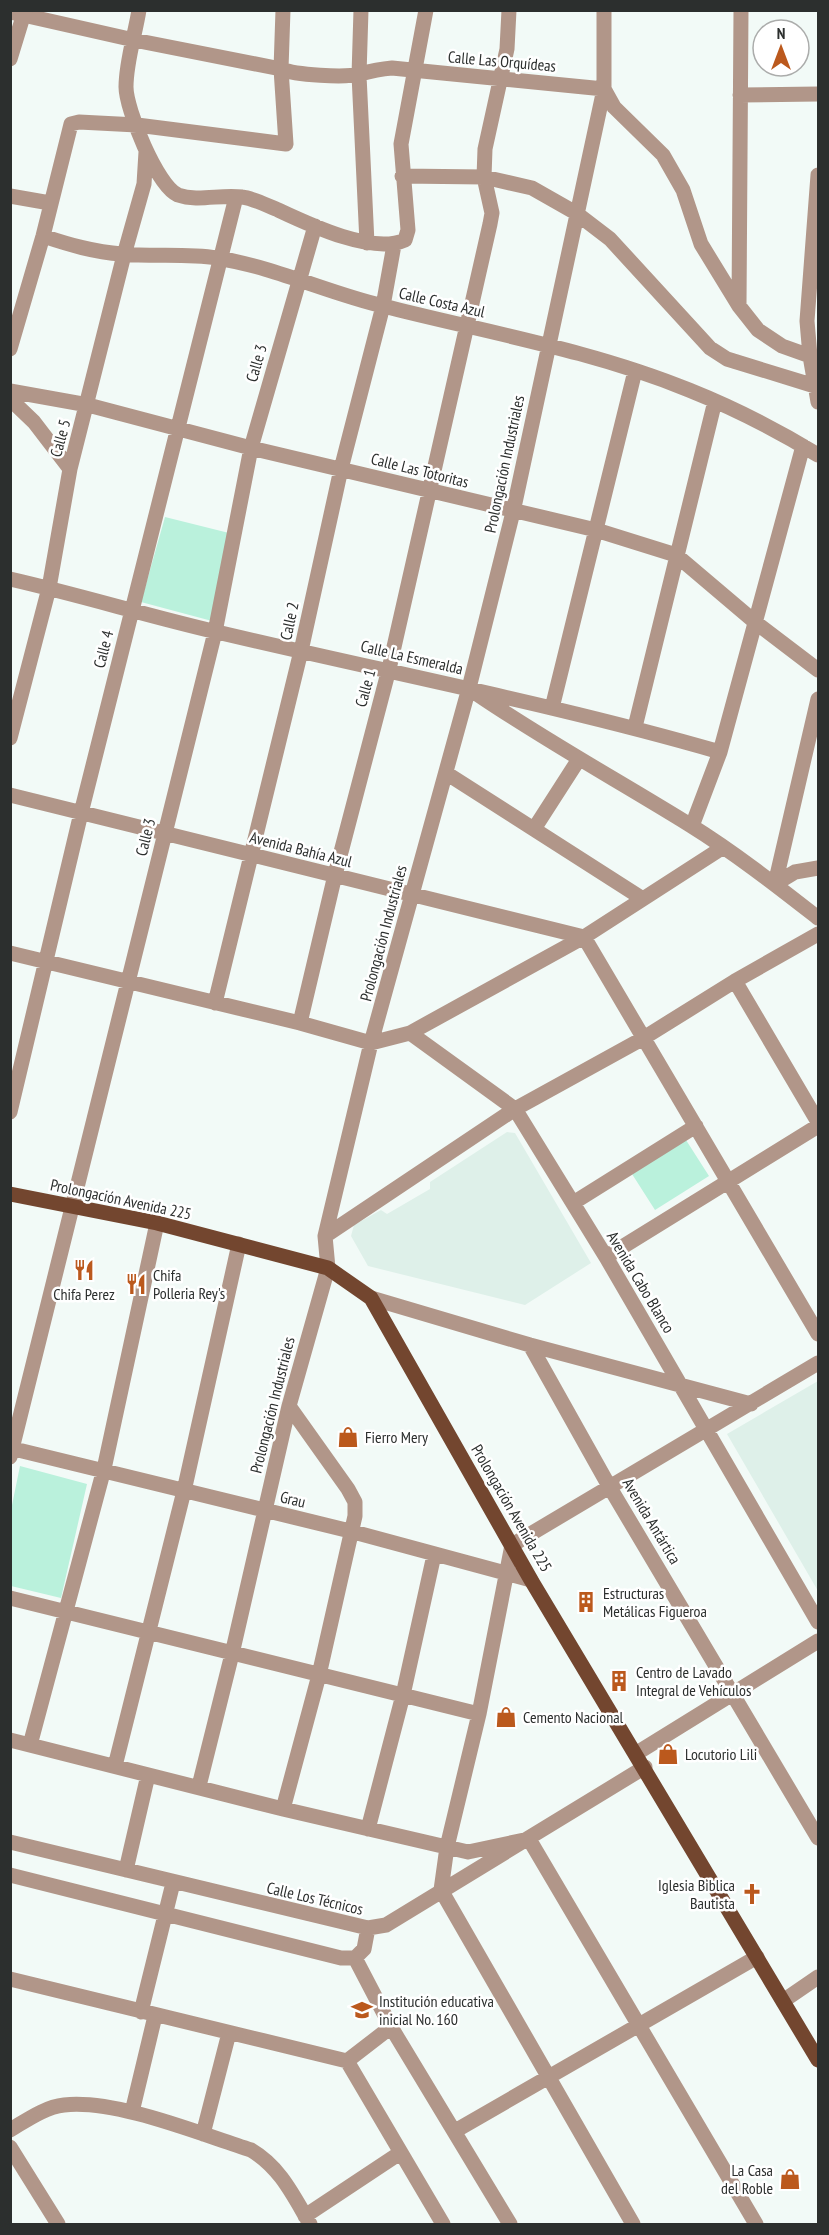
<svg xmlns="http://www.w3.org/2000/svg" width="829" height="2235" font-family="'PT Sans Narrow',sans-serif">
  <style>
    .built { fill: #def0e9 }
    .green { fill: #baf1dc }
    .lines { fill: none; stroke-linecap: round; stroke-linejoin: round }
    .minor { stroke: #b19689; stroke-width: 15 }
    .tertiary { stroke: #b19689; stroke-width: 15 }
    .primary { stroke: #73462f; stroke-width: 15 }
    .labels { text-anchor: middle; stroke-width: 5; stroke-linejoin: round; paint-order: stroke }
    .street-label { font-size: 16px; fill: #2c2f2e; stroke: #fff }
    .poi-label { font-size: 16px; fill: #2c2f2e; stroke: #fff; text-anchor: start }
  </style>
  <rect width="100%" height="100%" fill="#f2faf7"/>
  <!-- built -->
  <path class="built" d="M507,1132L515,1133L591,1263L525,1305L368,1266L351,1236L354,1225L381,1210L387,1214L430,1189V1182Z
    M818,1381V1591L727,1434Z"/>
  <!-- green -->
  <path class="green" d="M165,517L233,534L212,621L141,602Z
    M686,1140L709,1176L655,1210L632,1174Z
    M20,1466L87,1484L61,1598L11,1586V1510Z"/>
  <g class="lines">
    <!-- minor -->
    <path class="minor" d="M139,10C135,35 126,62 126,87C126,109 157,186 178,195C198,202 221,194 242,197C252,198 266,205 276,209C308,224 372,255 405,240L408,230L401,144L426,10
      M361,10L359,75L367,243
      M10,12L134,40L281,69C295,75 345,78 360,74C371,71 381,69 392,68L604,89
      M604,89L614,107L663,155L683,190L701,244L739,306L758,330L782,346L810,356L818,402
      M740,95L818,94
      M402,176L484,177L532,188L576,213L610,239L710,348L727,359L818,387
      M10,196L50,203
      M43,236C70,245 94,252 122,254C154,257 186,253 217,258C274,267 328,293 383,306C485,332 591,350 689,390C734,408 777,430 818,455
      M739,306L741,10
      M10,349L43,236L71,124L79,122L137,125L286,144L281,69L283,10
      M810,356L807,321L818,175
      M10,391L88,405L251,448L596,530L676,555L755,622L818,670
      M10,399L34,422L70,469
      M10,579C80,595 148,616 217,632C385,672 554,704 720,752
      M477,694C546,741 619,781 690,825C735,853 777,886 818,918
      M552,708L635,371
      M635,727L715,401
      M10,738L49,588L70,469L124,255L144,184L146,152
      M446,773L643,899
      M10,795L584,937L818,1334
      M692,826L720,752L803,446
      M534,829L579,759
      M775,884L818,699
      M775,884L795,872L818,868
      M10,953L300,1023L371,1043L410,1033L515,1109L606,1257L818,1622
      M735,981L818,1122
      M215,1003L301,651L341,469L383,306L394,245
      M300,1023L335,875L389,669L490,224L492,213L484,177L485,149L507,49L509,10
      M410,1033L584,937L722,848
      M10,1112L81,813L236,197
      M573,1203L696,1126
      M325,1236L515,1109L642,1039L735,981L818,934
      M606,1257L818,1126
      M371,1298L530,1345L751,1404
      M530,1345L609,1486L818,1838
      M10,1448L350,1531L531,1580
      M10,1457L215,632L251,448L315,226
      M10,1598L479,1714
      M10,1740L283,1809L468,1852L529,1839L756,2224
      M30,1745L104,1469L157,1223
      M637,1753L818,1641
      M115,1766L184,1491L239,1244
      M199,1786L232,1654L289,1406L328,1268L325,1236L371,1043L469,688L513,512L604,89V10
      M283,1809L319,1675L355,1516V1502L348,1489L289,1406
      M368,1829L403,1695L434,1555
      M10,1842L368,1928L386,1925L645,1767
      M126,1870L148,1775
      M10,1875L341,1958H355L391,2027L510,2224
      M355,1958L364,1949L368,1928
      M10,1979L347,2061L443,2224
      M783,2001L818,1977
      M141,2012L173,1883
      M347,2061L391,2027
      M132,2112L155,2016
      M10,2130C27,2120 45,2107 64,2105C116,2099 200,2134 251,2150C280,2167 293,2195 310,2224
      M455,2131L757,1957
      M203,2134L229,2033
      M10,2147L58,2224
      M305,2216L400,2153
      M633,2224L441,1890L447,1847L479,1714L512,1545L818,1363"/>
    <!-- tertiary -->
    <path class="tertiary" d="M10,59L25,10"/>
    <!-- primary -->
    <path class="primary" d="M10,1194L157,1223L328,1268L371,1298L531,1580L818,2060"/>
  </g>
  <!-- icons -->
  <defs>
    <symbol id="restaurant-bare" viewBox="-9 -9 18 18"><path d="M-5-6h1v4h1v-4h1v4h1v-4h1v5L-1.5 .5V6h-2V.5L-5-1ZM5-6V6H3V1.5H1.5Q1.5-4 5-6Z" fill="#bb591d" stroke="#fff" stroke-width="2.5" paint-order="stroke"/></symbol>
    <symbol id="shop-bare" viewBox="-9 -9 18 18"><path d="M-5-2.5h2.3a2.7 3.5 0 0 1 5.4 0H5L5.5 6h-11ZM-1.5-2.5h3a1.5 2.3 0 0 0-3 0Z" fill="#bb591d" stroke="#fff" stroke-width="2.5" paint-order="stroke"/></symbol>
    <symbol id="building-bare" viewBox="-9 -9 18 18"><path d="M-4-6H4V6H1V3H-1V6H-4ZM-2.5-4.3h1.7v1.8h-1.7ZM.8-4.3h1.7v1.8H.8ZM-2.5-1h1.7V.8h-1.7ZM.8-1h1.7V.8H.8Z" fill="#bb591d" stroke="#fff" stroke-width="2.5" paint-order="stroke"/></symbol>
    <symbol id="church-bare" viewBox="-9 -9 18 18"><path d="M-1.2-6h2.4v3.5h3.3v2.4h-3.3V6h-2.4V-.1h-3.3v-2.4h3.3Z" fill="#bb591d" stroke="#fff" stroke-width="2.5" paint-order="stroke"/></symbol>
    <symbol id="school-bare" viewBox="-9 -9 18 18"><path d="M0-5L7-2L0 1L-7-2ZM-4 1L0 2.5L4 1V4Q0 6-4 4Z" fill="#bb591d" stroke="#fff" stroke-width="2.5" paint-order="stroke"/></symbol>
  </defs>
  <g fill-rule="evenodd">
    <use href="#restaurant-bare" x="69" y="1255" width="30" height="30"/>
    <use href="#restaurant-bare" x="121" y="1269" width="30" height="30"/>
    <use href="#shop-bare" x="333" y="1422" width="30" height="30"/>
    <use href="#building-bare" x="571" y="1587" width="30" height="30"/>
    <use href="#building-bare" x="604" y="1666" width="30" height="30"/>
    <use href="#shop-bare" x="491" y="1702" width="30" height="30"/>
    <use href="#shop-bare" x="653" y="1739" width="30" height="30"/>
    <use href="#church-bare" x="737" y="1879" width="30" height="30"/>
    <use href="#school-bare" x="347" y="1995" width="30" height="30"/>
    <use href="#shop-bare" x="775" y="2164" width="30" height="30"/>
  </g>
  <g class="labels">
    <!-- street labels -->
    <g class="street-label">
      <text transform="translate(502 61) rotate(5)" y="6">Calle Las Orquídeas</text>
      <text transform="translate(442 302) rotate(13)" y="6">Calle Costa Azul</text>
      <text transform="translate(256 363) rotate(-74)" y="6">Calle 3</text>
      <text transform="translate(60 438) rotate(-75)" y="6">Calle 5</text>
      <text transform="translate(504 464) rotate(-78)" y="6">Prolongación Industriales</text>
      <text transform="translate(420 470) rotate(14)" y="6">Calle Las Totoritas</text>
      <text transform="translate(289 621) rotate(-78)" y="6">Calle 2</text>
      <text transform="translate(103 649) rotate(-76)" y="6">Calle 4</text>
      <text transform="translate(412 657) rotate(13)" y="6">Calle La Esmeralda</text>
      <text transform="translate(365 688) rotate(-75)" y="6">Calle 1</text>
      <text transform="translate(145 837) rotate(-76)" y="6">Calle 3</text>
      <text transform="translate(301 849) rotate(14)" y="6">Avenida Bahía Azul</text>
      <text transform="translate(383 933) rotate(-75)" y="6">Prolongación Industriales</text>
      <text transform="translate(121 1199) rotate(12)" y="6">Prolongación Avenida 225</text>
      <text transform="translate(641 1282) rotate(59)" y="6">Avenida Cabo Blanco</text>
      <text transform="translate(272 1405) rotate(-76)" y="6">Prolongación Industriales</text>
      <text transform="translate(293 1499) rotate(13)" y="6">Grau</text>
      <text transform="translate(512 1508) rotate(60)" y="6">Prolongación Avenida 225</text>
      <text transform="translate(652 1521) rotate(59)" y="6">Avenida Antártica</text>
      <text transform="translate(315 1898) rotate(13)" y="6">Calle Los Técnicos</text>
    </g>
    <!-- poi labels -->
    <g class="poi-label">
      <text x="153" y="1281">Chifa<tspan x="153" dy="18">Polleria Rey's</tspan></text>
      <text x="84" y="1300" text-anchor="middle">Chifa Perez</text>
      <text x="365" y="1443">Fierro Mery</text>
      <text x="603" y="1599">Estructuras<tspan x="603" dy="18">Metálicas Figueroa</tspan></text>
      <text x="636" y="1678">Centro de Lavado<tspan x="636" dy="18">Integral de Vehículos</tspan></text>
      <text x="523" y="1723">Cemento Nacional</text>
      <text x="685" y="1760">Locutorio Lili</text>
      <text x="735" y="1891" text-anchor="end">Iglesia Biblica<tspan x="735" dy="18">Bautista</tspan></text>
      <text x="379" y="2007">Institución educativa<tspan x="379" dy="18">inicial No. 160</tspan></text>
      <text x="773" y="2176" text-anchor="end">La Casa<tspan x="773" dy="18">del Roble</tspan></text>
    </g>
  </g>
  <!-- border -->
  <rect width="829" height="2235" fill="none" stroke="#2c2f2e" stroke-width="24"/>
  <!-- north arrow -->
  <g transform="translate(781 48)"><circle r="28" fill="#ffffff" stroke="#abacab" stroke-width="1.5"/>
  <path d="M0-4.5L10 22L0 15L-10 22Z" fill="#bb591d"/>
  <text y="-9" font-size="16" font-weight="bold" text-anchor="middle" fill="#2c2f2e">N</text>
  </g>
</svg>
